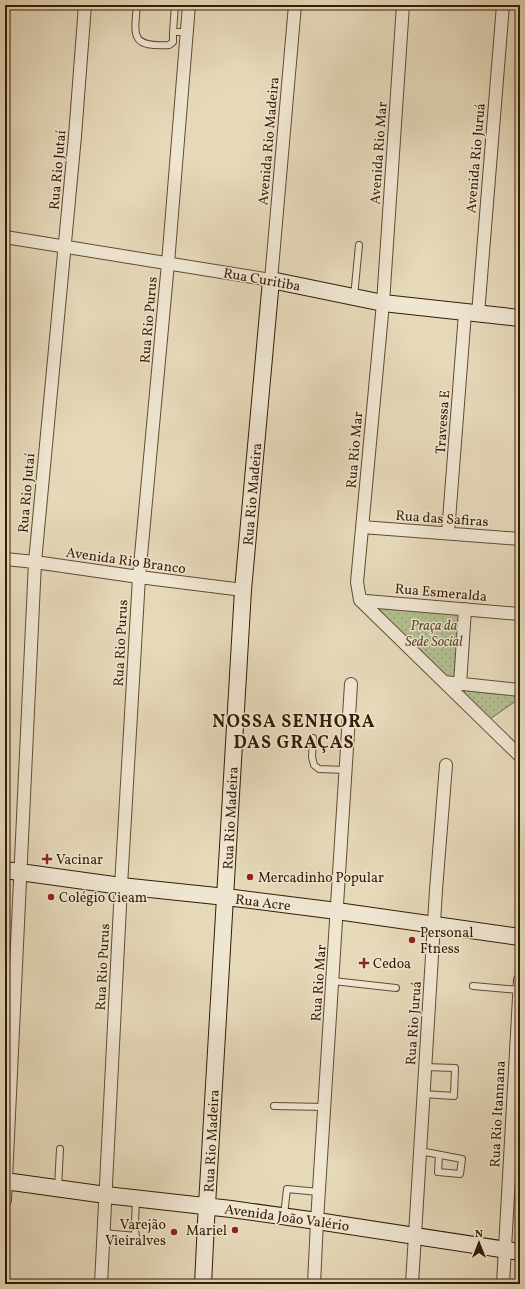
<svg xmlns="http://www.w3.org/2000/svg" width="525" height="1289" font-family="Vollkorn,serif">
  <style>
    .park { fill: url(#park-dots); stroke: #746e4a }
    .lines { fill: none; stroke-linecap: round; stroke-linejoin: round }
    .lane-casing { stroke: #624b32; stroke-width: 8 }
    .street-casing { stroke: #624b32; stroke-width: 14 }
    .secondary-casing { stroke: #361c04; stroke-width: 18 }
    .lane { stroke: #efe6d2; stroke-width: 6 }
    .street { stroke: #efe6d2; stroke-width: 12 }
    .secondary { stroke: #efe6d2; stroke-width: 16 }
    .poi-dot { fill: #8f2418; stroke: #efe6d2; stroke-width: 1.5 }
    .labels { text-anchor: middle; stroke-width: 3; stroke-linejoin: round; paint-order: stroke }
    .street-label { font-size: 14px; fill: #361c04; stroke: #efe6d2 }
    .park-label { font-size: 14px; font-style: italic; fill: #5c4d2e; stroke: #efe6d2 }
    .poi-label { font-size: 14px; fill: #361c04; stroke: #efe6d2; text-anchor: start }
    .district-label { font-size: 18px; font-weight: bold; letter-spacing: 1px; fill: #361c04; stroke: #efe6d2 }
  </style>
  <defs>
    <pattern id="park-dots" width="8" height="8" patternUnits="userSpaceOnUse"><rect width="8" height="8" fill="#b3c091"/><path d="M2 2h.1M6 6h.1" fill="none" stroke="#9ba47b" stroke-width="1.8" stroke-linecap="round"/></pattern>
  </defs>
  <rect width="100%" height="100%" fill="#e6d9ba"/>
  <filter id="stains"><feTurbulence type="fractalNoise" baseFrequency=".005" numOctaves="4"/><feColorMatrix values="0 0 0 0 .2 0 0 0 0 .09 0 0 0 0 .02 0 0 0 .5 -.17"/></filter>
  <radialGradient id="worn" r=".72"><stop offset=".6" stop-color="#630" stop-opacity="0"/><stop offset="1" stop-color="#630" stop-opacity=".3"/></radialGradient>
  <!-- park -->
  <path class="park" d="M370,604L460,611L456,679L445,678Z
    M465,690L520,693V698L490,719L464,694Z"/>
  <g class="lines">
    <defs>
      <path id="lane" d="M137,5C134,37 131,47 169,45L173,42V32H187
        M173,32L175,5
        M354,297L359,245
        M313,738L312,757L314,765L319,769L346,770
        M333,981L396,988
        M473,986L519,990
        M423,1094L454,1096L455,1068L425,1067
        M274,1106L325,1107
        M420,1151L462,1159L460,1174L438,1172L439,1155
        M58,1187L60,1149
        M284,1215L287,1189L319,1192
        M135,1221L136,1200
        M104,1233L136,1236L135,1231"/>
      <path id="street" d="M5,237L271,280L295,5
        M478,314L503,5
        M362,527L520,539
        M448,533L465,313
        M5,559L35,562L139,577L243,590
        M360,600L357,582L383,303L403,5
        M360,600L520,756
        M360,600L366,601L520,614
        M444,682L520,690
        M460,684L465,609
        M5,1200L35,562L75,136L85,5
        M101,1284L121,886L139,577L168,263L189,5
        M314,1284L317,1221L351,684
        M412,1284L436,890L446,765
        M503,1284L520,980"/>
      <path id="secondary" d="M5,870L121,886L226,897L337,911L520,937
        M5,1181L106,1195L231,1209L317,1221L520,1252
        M203,1284L206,1222L243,590L271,280L383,303L520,318"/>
    </defs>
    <!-- lane casing -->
    <use href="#lane" class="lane-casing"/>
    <!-- street casing -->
    <use href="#street" class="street-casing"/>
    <!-- secondary casing -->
    <use href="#secondary" class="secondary-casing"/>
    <!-- lane -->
    <use href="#lane" class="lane"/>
    <!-- street -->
    <use href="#street" class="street"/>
    <!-- secondary -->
    <use href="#secondary" class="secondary"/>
  </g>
  <!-- markers -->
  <g class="poi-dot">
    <path d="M45 853h4v4h4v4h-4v4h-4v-4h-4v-4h4z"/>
    <circle cx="250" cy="877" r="4"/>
    <circle cx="51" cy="897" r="4"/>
    <circle cx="412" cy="940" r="4"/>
    <path d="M362 957h4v4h4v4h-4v4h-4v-4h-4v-4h4z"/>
    <circle cx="235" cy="1230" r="4"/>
    <circle cx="174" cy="1232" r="4"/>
  </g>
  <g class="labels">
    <!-- street labels -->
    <g class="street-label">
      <text transform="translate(268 141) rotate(-85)" y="5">Avenida Rio Madeira</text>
      <text transform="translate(378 153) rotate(-86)" y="5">Avenida Rio Mar</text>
      <text transform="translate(475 158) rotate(-85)" y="5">Avenida Rio Juruá</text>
      <text transform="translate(57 170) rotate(-85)" y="5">Rua Rio Jutaí</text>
      <text transform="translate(262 279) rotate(10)" y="5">Rua Curitiba</text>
      <text transform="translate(148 320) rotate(-85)" y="5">Rua Rio Purus</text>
      <text transform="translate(442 422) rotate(-86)" y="5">Travessa E</text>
      <text transform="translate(354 450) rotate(-85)" y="5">Rua Rio Mar</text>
      <text transform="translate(26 493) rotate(-85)" y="5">Rua Rio Jutaí</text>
      <text transform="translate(252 494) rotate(-85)" y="5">Rua Rio Madeira</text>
      <text transform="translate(442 518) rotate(4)" y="5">Rua das Safiras</text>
      <text transform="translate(126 560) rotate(8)" y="5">Avenida Rio Branco</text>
      <text transform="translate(441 592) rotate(5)" y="5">Rua Esmeralda</text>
      <text transform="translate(120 643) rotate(-87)" y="5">Rua Rio Purus</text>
      <text transform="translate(230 818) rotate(-87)" y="5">Rua Rio Madeira</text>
      <text transform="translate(263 902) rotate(7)" y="5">Rua Acre</text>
      <text transform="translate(102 967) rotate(-87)" y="5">Rua Rio Purus</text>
      <text transform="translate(318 983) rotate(-86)" y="5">Rua Rio Mar</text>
      <text transform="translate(413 1023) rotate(-86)" y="5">Rua Rio Juruá</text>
      <text transform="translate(497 1114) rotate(-87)" y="5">Rua Rio Itannana</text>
      <text transform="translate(211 1141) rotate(-87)" y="5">Rua Rio Madeira</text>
      <text transform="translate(287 1217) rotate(8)" y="5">Avenida João Valério</text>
    </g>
    <!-- park labels -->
    <g class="park-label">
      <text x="434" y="630">Praça da<tspan x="434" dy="16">Sede Social</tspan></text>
    </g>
    <!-- poi labels -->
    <g class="poi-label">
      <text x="56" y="864">Vacinar</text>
      <text x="258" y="882">Mercadinho Popular</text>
      <text x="59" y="902">Colégio Cieam</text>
      <text x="420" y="937">Personal<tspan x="420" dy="16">Ftness</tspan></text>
      <text x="373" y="968">Cedoa</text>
      <text x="166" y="1229" text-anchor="end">Varejão<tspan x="166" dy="16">Vieiralves</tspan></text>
      <text x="227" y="1235" text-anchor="end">Mariel</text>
    </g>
    <!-- district labels -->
    <g class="district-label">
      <text x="294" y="727">NOSSA SENHORA<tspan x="294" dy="21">DAS GRAÇAS</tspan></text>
    </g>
  </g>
  <!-- margin -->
  <rect width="525" height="1289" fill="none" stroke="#e6d9ba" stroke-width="20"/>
  <rect x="6" y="6" width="513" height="1277" fill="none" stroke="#361c04" stroke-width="2"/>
  <rect x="10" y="10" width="505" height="1269" fill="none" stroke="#361c04"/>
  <!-- north arrow -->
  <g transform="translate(479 1243)" stroke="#efe6d2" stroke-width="3" paint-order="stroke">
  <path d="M0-3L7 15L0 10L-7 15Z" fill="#361c04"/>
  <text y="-6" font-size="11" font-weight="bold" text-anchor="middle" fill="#361c04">N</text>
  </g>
  <rect width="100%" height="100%" filter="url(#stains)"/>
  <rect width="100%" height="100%" fill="url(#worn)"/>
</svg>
